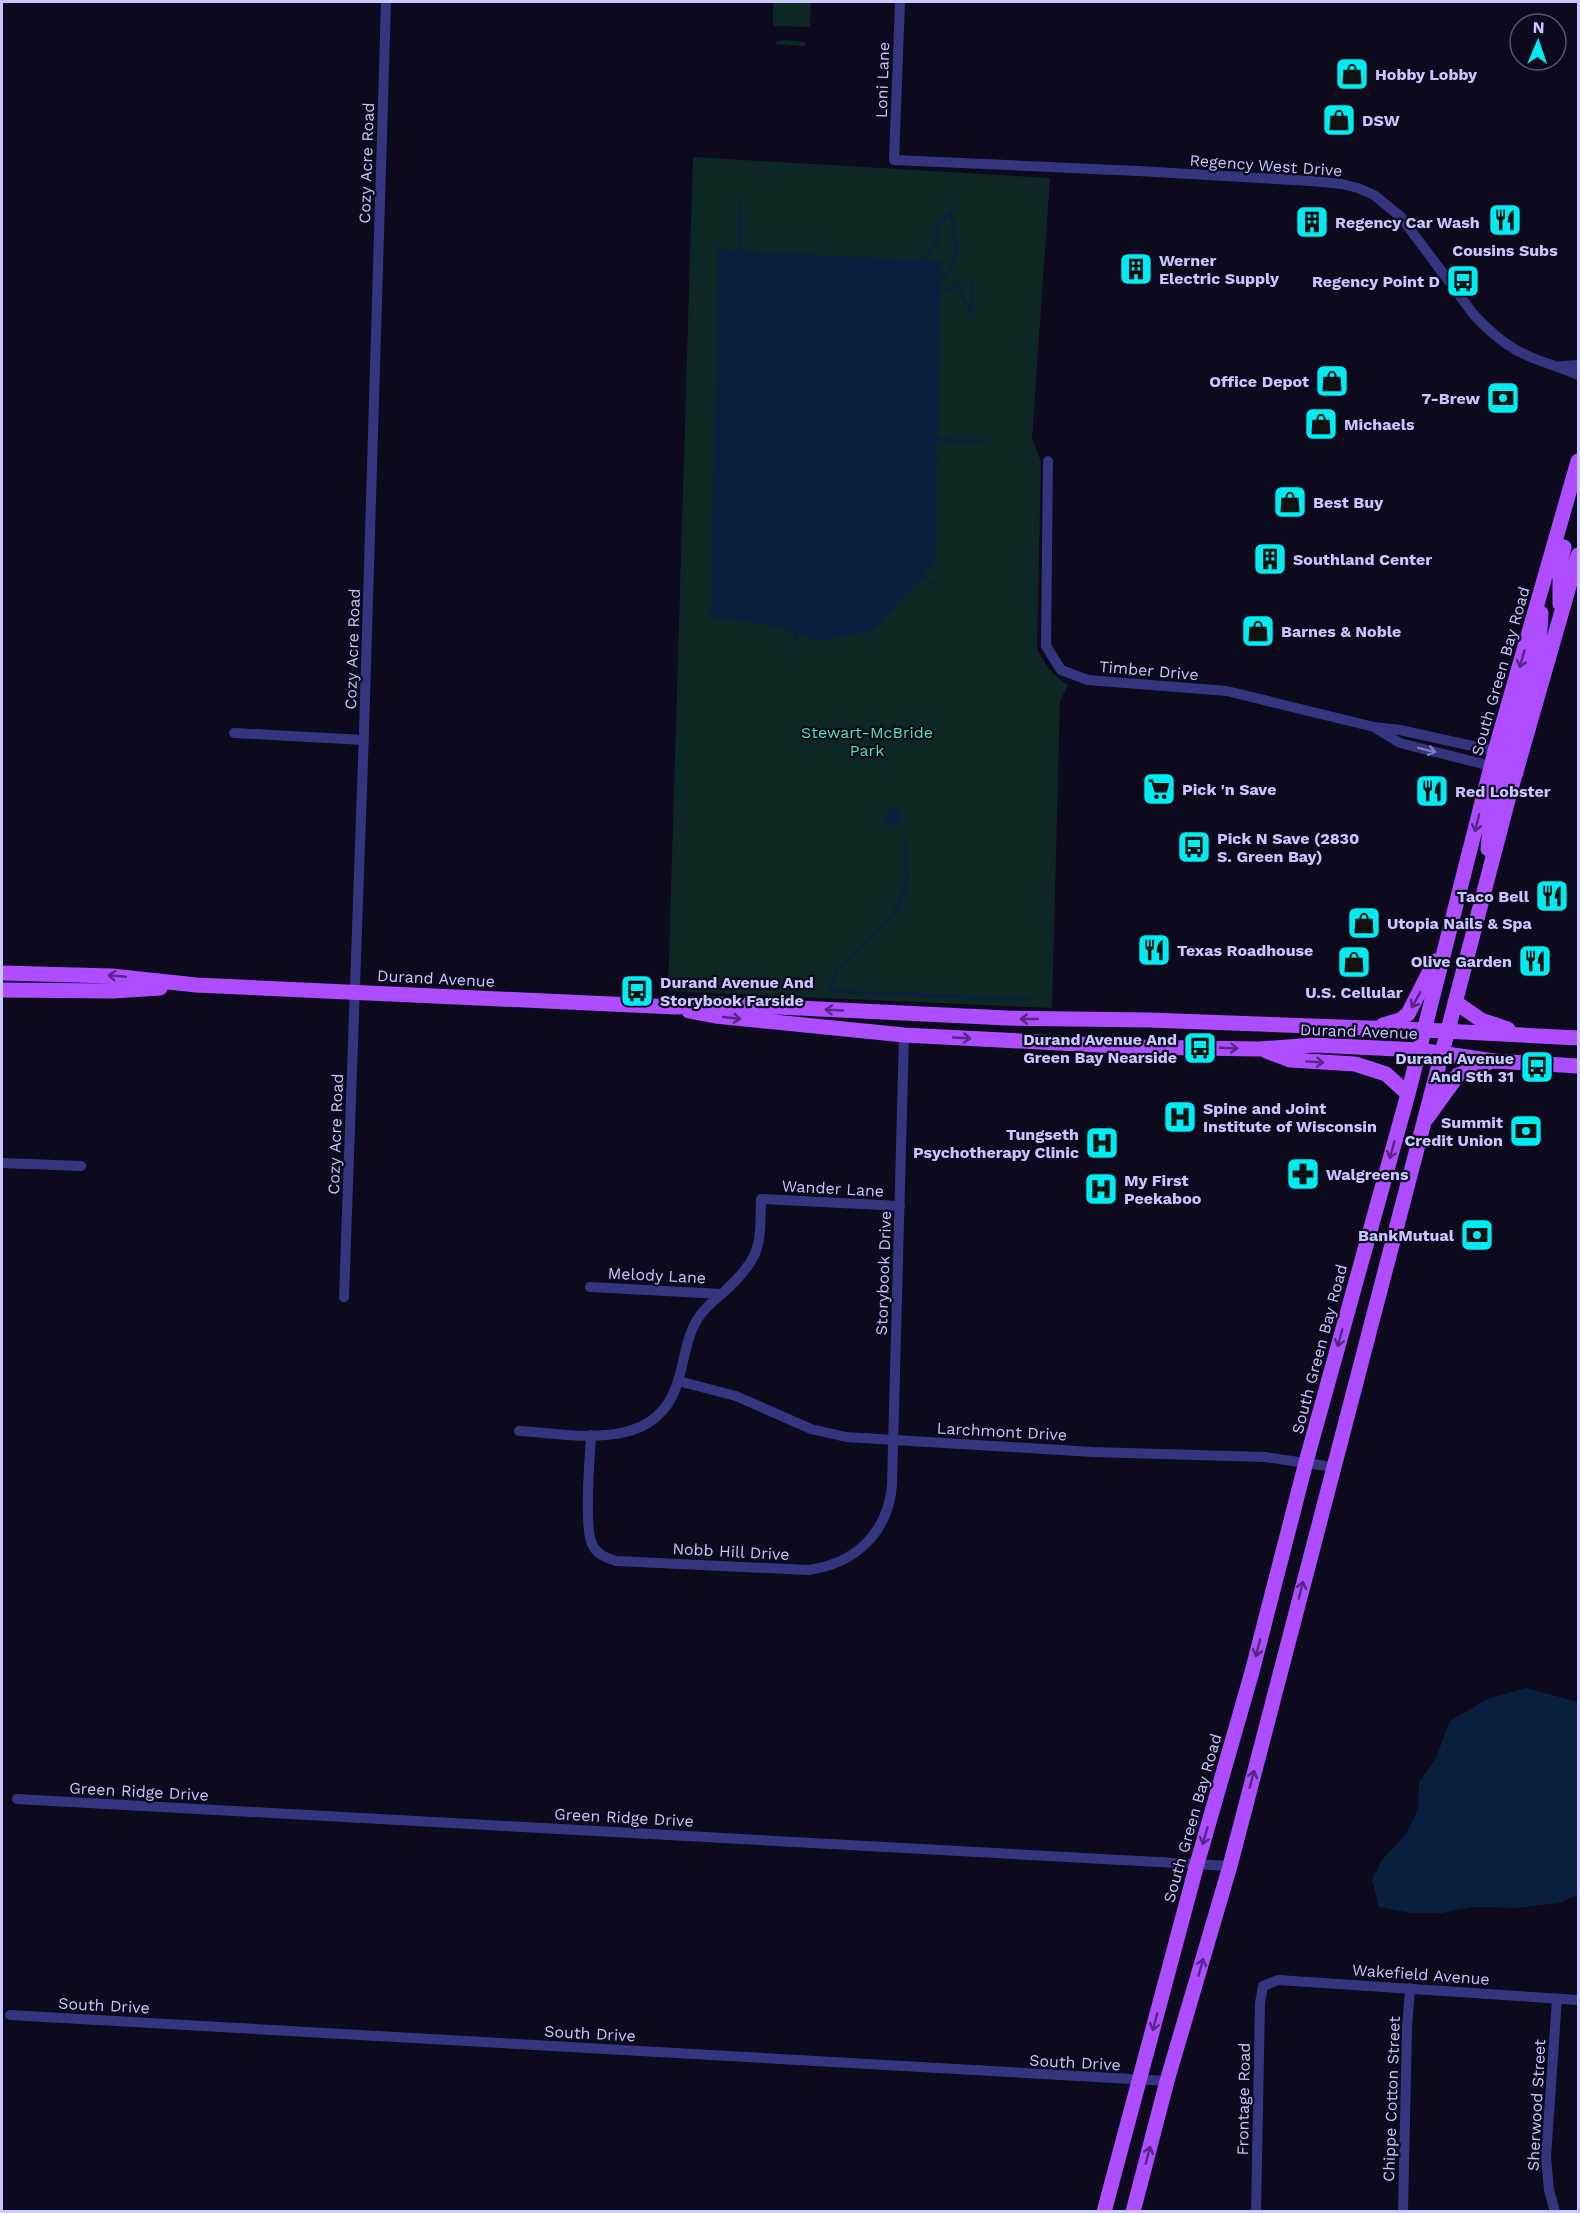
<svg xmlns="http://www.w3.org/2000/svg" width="1580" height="2213" font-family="'Work Sans',sans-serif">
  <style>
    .green { fill: #0d2724 }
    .water { fill: #08203d }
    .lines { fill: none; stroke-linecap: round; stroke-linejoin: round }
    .stream { stroke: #08203d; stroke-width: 3 }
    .street { stroke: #33367e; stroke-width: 10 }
    .primary { stroke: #ae4dff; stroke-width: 15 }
    .oneway { stroke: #552882 }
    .oneway2 { stroke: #7e7ebe }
    .labels { text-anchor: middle; stroke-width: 4.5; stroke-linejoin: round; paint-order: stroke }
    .poi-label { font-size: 16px; font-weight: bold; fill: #c8c6ff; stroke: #0c0a1c; text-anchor: start }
    .street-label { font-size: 16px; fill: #c8c6ff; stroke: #0c0a1c }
    .park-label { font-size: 16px; fill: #4de4b2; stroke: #0c0a1c }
  </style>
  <rect width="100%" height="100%" fill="#0c0a1c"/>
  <!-- green -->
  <path class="green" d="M773,2H811L810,27L773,26Z
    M786,40L804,42L806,46L775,44L777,41Z
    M693,157L1050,178L1032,439L1041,461L1037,648C1044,664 1052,675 1068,685L1060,701L1052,1008L668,991Z"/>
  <!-- water -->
  <path class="water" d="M718,249L941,262L935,562L874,630L819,641L775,626L711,617Z
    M885 817a8 8 0 1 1 16 0a8 8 0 1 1-16 0Z
    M1526,1688L1578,1702V1894L1560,1903L1517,1908L1472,1907L1441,1913H1411L1379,1907L1372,1880L1382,1860L1406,1834L1418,1809L1419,1782L1435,1760L1450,1721L1487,1699Z"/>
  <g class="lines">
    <!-- stream -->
    <path class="stream" d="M740,253L741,197
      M920,264L939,239L935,233L939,224L956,207
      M939,282C963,264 956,239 950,213
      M938,292L952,288L957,283L960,287L962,297L972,313L971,282
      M934,439L986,442
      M918,575L936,584
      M794,631L798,644
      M905,840L907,884L901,900L892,916L836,972L831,991L1029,1000"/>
    <!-- street -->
    <path class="street" d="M900,2L894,160L1138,171L1311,181L1342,184L1358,188L1374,195L1401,217L1474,315C1489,331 1506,346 1526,355C1543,363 1561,367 1578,375
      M1561,366L1578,365
      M1048,461L1046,646L1061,670L1088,680L1227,691L1374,727L1400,730L1500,752
      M1377,729L1400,743L1495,767
      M234,733L364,740
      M2,1163L81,1166
      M590,1287L722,1294
      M344,1297L364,732L386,2
      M678,1381L736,1396L811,1429L846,1437L1093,1452L1265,1457L1333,1467
      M519,1431C573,1434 653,1453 676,1387C685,1363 685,1335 701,1314C709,1304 719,1297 728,1288C762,1256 760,1244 761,1199L900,1206
      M591,1435C590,1457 583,1530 593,1546C598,1555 607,1558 616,1561L808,1570C855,1564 888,1533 892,1485L904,1035
      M17,1799L1230,1866
      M10,2015L1167,2081
      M1256,2212L1260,2003L1263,1986L1278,1980L1578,2000
      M1403,2212L1407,2028L1410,1988
      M1555,2212L1549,2190L1546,2157L1557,1999"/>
    <!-- primary -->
    <path class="primary" d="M1560,604V564L1564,547
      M1516,773L1509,754L1539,648L1541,613
      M1488,849L1491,817L1504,770L1497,753
      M2,973L112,976L196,985L675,1007L716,1004L1007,1018L1149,1020L1425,1030L1578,1038
      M2,990L113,991L160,988
      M1455,1002L1481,1020L1508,1029
      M689,1011L715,1016L904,1035L1137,1047L1259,1049L1315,1045L1419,1050L1494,1061L1578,1066
      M1383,1025L1400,1020L1408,1014L1435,961
      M1266,1051L1290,1060L1355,1064L1386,1074L1408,1094
      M1427,1118L1458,1075L1492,1061
      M1104,2212L1197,1864L1252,1672L1306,1462L1408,1094L1495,751L1578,461
      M1133,2212L1167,2081L1230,1866L1509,796L1578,555"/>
  </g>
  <!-- one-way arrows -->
  <defs><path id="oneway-shaft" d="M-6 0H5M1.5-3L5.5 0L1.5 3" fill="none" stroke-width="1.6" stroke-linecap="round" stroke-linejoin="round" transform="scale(1.5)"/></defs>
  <g class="oneway">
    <use href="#oneway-shaft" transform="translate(1522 659) rotate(106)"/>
    <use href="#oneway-shaft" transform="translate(1477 823) rotate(104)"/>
    <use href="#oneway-shaft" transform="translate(117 976) rotate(-175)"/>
    <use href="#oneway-shaft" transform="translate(1416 1000) rotate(119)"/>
    <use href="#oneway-shaft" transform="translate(834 1010) rotate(-177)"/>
    <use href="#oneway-shaft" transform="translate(732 1018) rotate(6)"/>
    <use href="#oneway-shaft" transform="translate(1029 1019) rotate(-180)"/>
    <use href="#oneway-shaft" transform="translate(962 1038) rotate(3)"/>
    <use href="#oneway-shaft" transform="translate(1229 1048) rotate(2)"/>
    <use href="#oneway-shaft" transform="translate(1315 1062) rotate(4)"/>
    <use href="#oneway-shaft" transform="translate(1392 1150) rotate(106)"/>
    <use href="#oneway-shaft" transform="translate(1340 1338) rotate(105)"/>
    <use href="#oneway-shaft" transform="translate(1301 1590) rotate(-76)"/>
    <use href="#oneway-shaft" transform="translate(1258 1648) rotate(104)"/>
    <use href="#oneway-shaft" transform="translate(1252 1779) rotate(-75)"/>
    <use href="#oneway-shaft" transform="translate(1205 1836) rotate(106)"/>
    <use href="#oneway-shaft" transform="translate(1201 1967) rotate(-74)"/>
    <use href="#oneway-shaft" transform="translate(1155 2022) rotate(105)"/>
    <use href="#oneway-shaft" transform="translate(1148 2155) rotate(-75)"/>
  </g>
  <use class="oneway2" href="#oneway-shaft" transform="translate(1427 750) rotate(14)"/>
  <!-- icons -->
  <defs>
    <symbol id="shop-square" viewBox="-11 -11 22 22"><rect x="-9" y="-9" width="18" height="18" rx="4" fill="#00ecf1" stroke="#0c0a1c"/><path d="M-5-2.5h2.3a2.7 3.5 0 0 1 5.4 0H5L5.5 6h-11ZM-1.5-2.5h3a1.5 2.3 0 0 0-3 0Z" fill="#111"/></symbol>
    <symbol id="restaurant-square" viewBox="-11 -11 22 22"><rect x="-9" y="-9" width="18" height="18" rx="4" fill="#00ecf1" stroke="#0c0a1c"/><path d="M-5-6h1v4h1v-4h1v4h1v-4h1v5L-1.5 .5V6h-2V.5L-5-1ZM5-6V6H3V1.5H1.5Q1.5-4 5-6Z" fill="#111"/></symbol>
    <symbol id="building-square" viewBox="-11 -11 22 22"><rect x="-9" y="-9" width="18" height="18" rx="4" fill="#00ecf1" stroke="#0c0a1c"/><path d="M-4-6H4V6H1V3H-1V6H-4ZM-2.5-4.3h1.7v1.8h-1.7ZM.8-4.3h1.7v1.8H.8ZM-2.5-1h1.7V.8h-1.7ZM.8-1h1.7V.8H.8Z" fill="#111"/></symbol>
    <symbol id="bus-square" viewBox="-11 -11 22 22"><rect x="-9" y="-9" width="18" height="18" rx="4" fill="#00ecf1" stroke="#0c0a1c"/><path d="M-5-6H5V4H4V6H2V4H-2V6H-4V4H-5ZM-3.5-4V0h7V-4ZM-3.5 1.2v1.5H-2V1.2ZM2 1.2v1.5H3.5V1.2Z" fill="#111"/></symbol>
    <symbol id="bank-square" viewBox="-11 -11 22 22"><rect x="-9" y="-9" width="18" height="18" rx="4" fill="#00ecf1" stroke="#0c0a1c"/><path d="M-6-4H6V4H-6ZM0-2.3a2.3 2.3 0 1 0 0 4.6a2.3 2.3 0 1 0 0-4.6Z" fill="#111"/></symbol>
    <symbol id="supermarket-square" viewBox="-11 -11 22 22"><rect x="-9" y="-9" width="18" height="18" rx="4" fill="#00ecf1" stroke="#0c0a1c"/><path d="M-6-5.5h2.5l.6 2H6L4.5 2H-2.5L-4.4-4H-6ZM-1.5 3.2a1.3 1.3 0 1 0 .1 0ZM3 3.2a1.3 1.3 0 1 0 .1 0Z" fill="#111"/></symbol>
    <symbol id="hospital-square" viewBox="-11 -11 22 22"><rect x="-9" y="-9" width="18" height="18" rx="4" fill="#00ecf1" stroke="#0c0a1c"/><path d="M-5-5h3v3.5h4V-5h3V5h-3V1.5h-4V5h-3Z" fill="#111"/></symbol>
    <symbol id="pharmacy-square" viewBox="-11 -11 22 22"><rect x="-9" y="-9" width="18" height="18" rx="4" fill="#00ecf1" stroke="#0c0a1c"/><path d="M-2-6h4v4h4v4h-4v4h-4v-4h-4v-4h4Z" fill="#111"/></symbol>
  </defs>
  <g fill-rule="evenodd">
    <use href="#shop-square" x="1333" y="55" width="38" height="38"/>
    <use href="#shop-square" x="1320" y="101" width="38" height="38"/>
    <use href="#restaurant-square" x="1486" y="201" width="38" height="38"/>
    <use href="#building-square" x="1293" y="203" width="38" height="38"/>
    <use href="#building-square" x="1117" y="250" width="38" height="38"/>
    <use href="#bus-square" x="1444" y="262" width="38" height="38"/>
    <use href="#shop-square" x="1313" y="362" width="38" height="38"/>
    <use href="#bank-square" x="1484" y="379" width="38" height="38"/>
    <use href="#shop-square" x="1302" y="405" width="38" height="38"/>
    <use href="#shop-square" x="1271" y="483" width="38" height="38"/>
    <use href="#building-square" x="1251" y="540" width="38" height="38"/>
    <use href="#shop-square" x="1239" y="612" width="38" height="38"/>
    <use href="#supermarket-square" x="1140" y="770" width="38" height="38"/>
    <use href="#restaurant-square" x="1413" y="772" width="38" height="38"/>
    <use href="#bus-square" x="1175" y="828" width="38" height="38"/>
    <use href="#restaurant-square" x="1533" y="877" width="38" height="38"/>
    <use href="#shop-square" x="1345" y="904" width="38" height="38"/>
    <use href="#restaurant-square" x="1135" y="931" width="38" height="38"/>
    <use href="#restaurant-square" x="1516" y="942" width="38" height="38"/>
    <use href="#shop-square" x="1335" y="943" width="38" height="38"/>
    <use href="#bus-square" x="618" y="972" width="38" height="38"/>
    <use href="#bus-square" x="1181" y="1029" width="38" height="38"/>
    <use href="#bus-square" x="1518" y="1048" width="38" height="38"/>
    <use href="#hospital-square" x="1161" y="1098" width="38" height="38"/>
    <use href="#bank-square" x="1507" y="1112" width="38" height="38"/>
    <use href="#hospital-square" x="1083" y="1124" width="38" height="38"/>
    <use href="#pharmacy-square" x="1284" y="1155" width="38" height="38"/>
    <use href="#hospital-square" x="1082" y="1170" width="38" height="38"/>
    <use href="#bank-square" x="1458" y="1216" width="38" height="38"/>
  </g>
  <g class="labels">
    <!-- poi labels -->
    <g class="poi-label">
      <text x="1375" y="80">Hobby Lobby</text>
      <text x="1362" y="126">DSW</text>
      <text x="1335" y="228">Regency Car Wash</text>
      <text x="1505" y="256" text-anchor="middle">Cousins Subs</text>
      <text x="1159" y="266">Werner<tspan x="1159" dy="18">Electric Supply</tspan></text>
      <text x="1440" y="287" text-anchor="end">Regency Point D</text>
      <text x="1309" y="387" text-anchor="end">Office Depot</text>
      <text x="1480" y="404" text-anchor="end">7-Brew</text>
      <text x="1344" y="430">Michaels</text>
      <text x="1313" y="508">Best Buy</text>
      <text x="1293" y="565">Southland Center</text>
      <text x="1281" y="637">Barnes &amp; Noble</text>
      <text x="1182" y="795">Pick 'n Save</text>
      <text x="1455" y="797">Red Lobster</text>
      <text x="1217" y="844">Pick N Save (2830<tspan x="1217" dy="18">S. Green Bay)</tspan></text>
      <text x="1529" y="902" text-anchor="end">Taco Bell</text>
      <text x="1387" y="929">Utopia Nails &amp; Spa</text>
      <text x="1177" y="956">Texas Roadhouse</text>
      <text x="1512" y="967" text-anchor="end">Olive Garden</text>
      <text x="660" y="988">Durand Avenue And<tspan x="660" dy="18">Storybook Farside</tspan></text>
      <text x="1354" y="998" text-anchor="middle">U.S. Cellular</text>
      <text x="1177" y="1045" text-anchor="end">Durand Avenue And<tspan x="1177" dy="18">Green Bay Nearside</tspan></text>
      <text x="1514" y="1064" text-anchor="end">Durand Avenue<tspan x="1514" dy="18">And Sth 31</tspan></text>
      <text x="1203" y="1114">Spine and Joint<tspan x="1203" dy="18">Institute of Wisconsin</tspan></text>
      <text x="1503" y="1128" text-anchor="end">Summit<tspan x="1503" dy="18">Credit Union</tspan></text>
      <text x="1079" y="1140" text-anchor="end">Tungseth<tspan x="1079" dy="18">Psychotherapy Clinic</tspan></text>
      <text x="1326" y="1180">Walgreens</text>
      <text x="1124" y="1186">My First<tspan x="1124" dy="18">Peekaboo</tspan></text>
      <text x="1454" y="1241" text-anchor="end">BankMutual</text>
    </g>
    <!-- street labels -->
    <g class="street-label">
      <text transform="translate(882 80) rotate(-88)" y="6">Loni Lane</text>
      <text transform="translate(366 163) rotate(-88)" y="6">Cozy Acre Road</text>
      <text transform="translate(1266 165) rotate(4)" y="6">Regency West Drive</text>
      <text transform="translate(352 649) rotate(-88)" y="6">Cozy Acre Road</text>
      <text transform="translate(1149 670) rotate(5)" y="6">Timber Drive</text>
      <text transform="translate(1500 671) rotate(-74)" y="6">South Green Bay Road</text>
      <text transform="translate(436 978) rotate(3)" y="6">Durand Avenue</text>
      <text transform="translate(1359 1031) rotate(2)" y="6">Durand Avenue</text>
      <text transform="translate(335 1134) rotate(-88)" y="6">Cozy Acre Road</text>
      <text transform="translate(833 1188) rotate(3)" y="6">Wander Lane</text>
      <text transform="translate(883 1273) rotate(-88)" y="6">Storybook Drive</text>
      <text transform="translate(657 1275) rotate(3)" y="6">Melody Lane</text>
      <text transform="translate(1319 1349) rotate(-75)" y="6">South Green Bay Road</text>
      <text transform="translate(1002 1431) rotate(3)" y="6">Larchmont Drive</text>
      <text transform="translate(731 1551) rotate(3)" y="6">Nobb Hill Drive</text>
      <text transform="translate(139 1791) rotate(3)" y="6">Green Ridge Drive</text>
      <text transform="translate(624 1817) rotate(3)" y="6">Green Ridge Drive</text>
      <text transform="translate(1192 1818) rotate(-74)" y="6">South Green Bay Road</text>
      <text transform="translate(1421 1974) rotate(4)" y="6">Wakefield Avenue</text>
      <text transform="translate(104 2005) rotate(3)" y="6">South Drive</text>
      <text transform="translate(590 2033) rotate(3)" y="6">South Drive</text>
      <text transform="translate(1075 2062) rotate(3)" y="6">South Drive</text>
      <text transform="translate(1243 2099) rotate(-89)" y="6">Frontage Road</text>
      <text transform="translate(1391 2099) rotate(-88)" y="6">Chippe Cotton Street</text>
      <text transform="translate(1536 2105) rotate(-87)" y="6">Sherwood Street</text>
    </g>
    <!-- park labels -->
    <g class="park-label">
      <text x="867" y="738">Stewart-McBride<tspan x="867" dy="18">Park</tspan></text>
    </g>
  </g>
  <!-- border -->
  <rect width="1580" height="2213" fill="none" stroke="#c8c6ff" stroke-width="6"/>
  <!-- north arrow -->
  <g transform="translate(1538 42) rotate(2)"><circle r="28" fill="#0c0a1c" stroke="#575577" stroke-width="1.5"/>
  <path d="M0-4.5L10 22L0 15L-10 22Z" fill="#00ecf1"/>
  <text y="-9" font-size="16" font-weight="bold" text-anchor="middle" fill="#c8c6ff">N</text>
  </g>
</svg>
